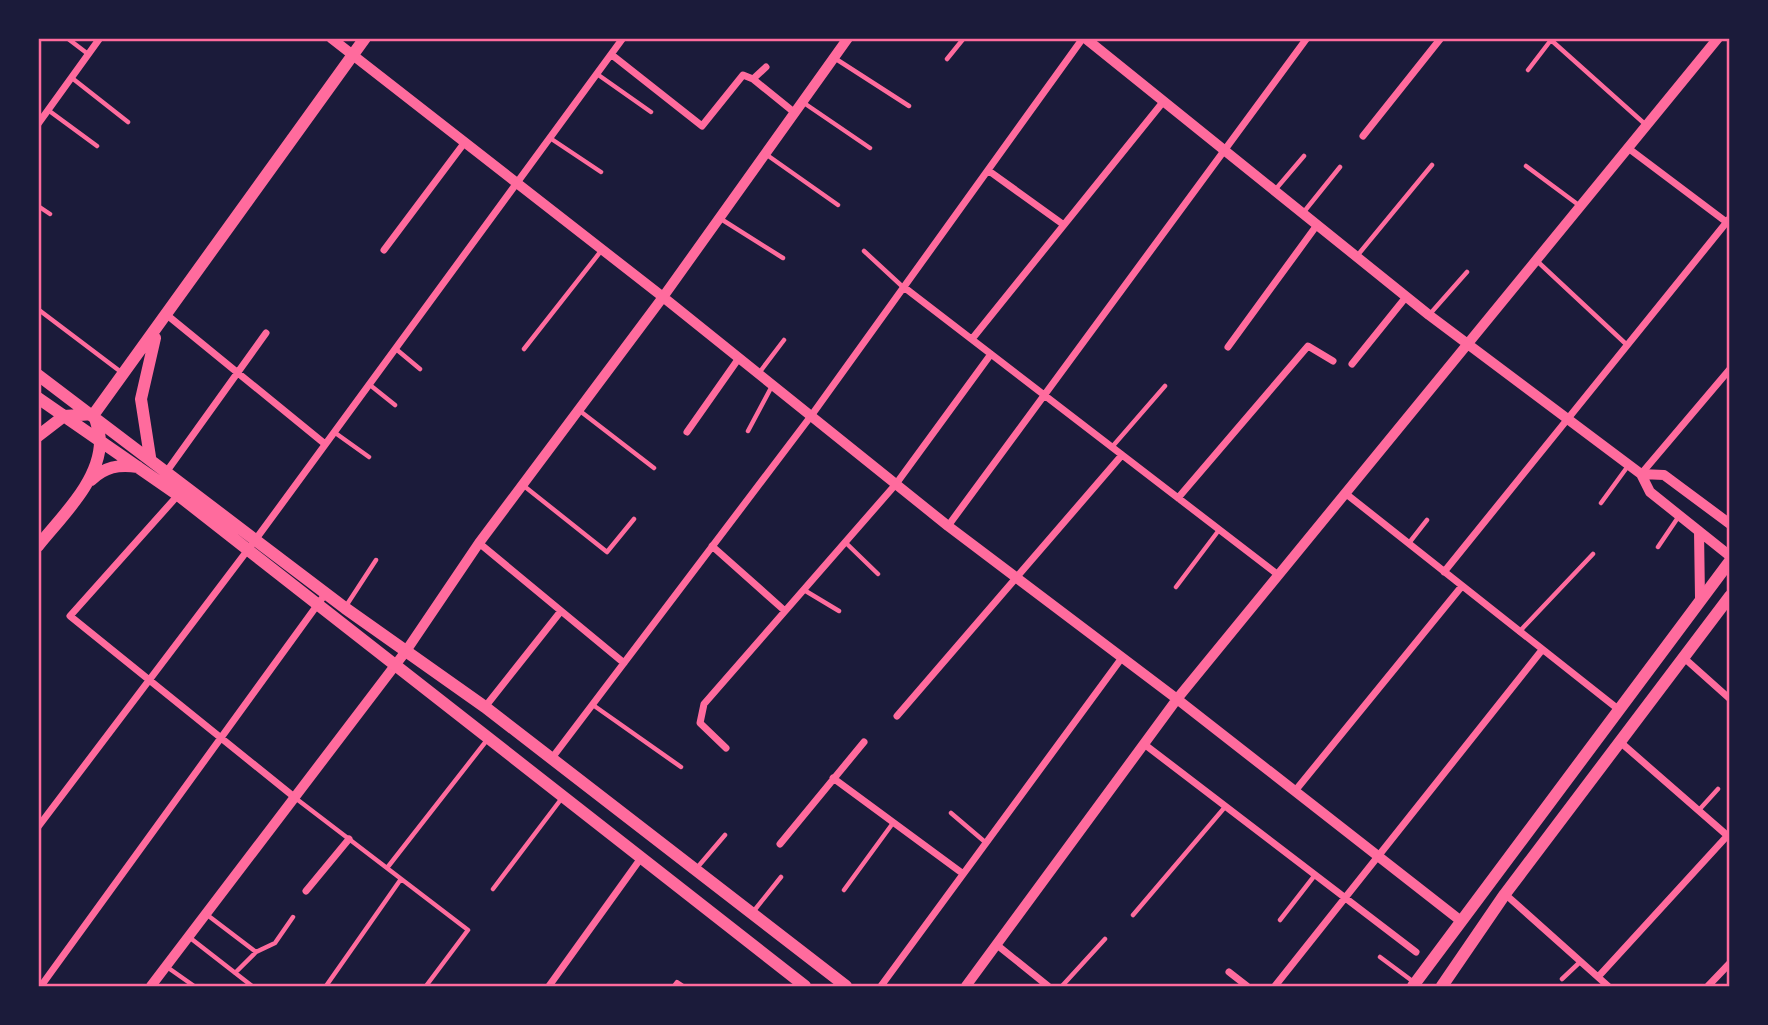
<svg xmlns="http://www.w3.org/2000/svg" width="1768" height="1025" font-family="'Noto Sans',sans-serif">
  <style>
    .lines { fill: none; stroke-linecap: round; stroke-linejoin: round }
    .service { stroke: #ff6b9d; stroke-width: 4.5 }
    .minor { stroke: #ff6b9d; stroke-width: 7 }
    .tertiary { stroke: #ff6b9d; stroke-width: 10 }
    .secondary { stroke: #ff6b9d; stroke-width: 12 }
    .neatline { fill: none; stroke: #ff6b9d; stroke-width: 2.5 }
  </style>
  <rect width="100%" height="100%" fill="#1b1b3a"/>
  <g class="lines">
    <!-- service -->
    <path class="service" d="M67,38L88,54
      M836,59L909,106
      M947,59L964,38
      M1528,70L1551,40L1646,125
      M597,74L651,112
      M72,78L128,122
      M804,103L870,148
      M48,110L97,146
      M550,138L601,172
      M767,155L838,205
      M1526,166L1580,206
      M1275,190L1304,156
      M38,206L50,214
      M1303,213L1340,167
      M721,219L783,258
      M864,251L904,288
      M1357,256L1432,165
      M1537,261L1627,345
      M39,310L121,372
      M1429,315L1467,272
      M396,349L420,369
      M524,349L601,251
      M759,373L784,340
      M370,385L395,405
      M580,411L654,468
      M748,431L772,386
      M334,432L369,457
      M1112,447L1165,386
      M524,486L607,552L634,519
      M1601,503L1628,466
      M845,542L878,574
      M1409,543L1427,520
      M1658,547L1679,516
      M1176,587L1219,530
      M804,590L839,611
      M346,606L376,560
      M1519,632L1593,554
      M593,705L681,767
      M294,797L468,930L426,986
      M1699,810L1718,789
      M951,813L985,842
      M387,868L487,740
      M696,869L725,835
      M493,889L562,798
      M844,890L893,823
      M753,912L781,877
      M206,914L256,952
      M1133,915L1225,807
      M1280,920L1315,875
      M189,937L252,986
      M1380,957L1415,983
      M167,967L194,986
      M235,973L256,952L275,943L293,917
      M1562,979L1580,962
      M326,986L401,879
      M674,986L677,982L683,986
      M1062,986L1105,939"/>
    <!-- minor -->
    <path class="minor" d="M612,55L702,126L743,75L753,79L766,67
      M753,79L795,113
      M38,124L100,38
      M1363,136L1441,38
      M1628,148L1729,224
      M989,171L1064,225
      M384,250L465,142
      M905,288L1277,574
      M167,315L325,444
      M972,339L1163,102
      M1228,347L1317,225
      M1352,364L1406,297
      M687,432L739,358
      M167,471L266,333
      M1641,474L1730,369
      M1345,493L1618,709
      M179,494L70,616L293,796
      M1178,498L1308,346L1333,361
      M948,526L1307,38
      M479,543L624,663
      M712,546L785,611
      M1444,572L1730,218
      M1683,657L1730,699
      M485,707L561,611
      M897,716L1122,455
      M1619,741L1729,837
      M1144,744L1416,952
      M726,748L700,723L704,704L896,484L991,354
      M552,758L811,416L1083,38
      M833,778L962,873
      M1295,791L1462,586
      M38,827L256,539L623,38
      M780,844L864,742
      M306,891L349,839
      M1505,894L1608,986
      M997,945L1048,986
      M1229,972L1247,986
      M1598,977L1728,835
      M41,986L326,593
      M549,986L641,858
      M881,986L1121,659
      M1275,986L1542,650
      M1708,986L1730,963"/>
    <!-- tertiary -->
    <path class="tertiary" d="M331,38L663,297L948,526L1177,699L1461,921
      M1085,38L1429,315L1641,474L1650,492L1730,556
      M1641,474L1664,475L1730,524
      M1699,531L1700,598
      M151,986L406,651L479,543L663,297L848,38
      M966,986L1177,699L1718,38"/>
    <!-- secondary -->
    <path class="secondary" d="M38,375L345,608L485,707L846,986
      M38,398L178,495L805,986
      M38,436L64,416L94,414
      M150,457L141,399L155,338
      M91,480C105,467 118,464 138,467
      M38,546C61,517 100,481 100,441C100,433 96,423 94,414L365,38
      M1413,986L1730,561
      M1442,986L1505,894L1730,596"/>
  </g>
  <!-- border -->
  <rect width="1768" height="1025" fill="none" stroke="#1b1b3a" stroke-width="80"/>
  <rect x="40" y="40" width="1688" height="945" class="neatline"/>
</svg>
